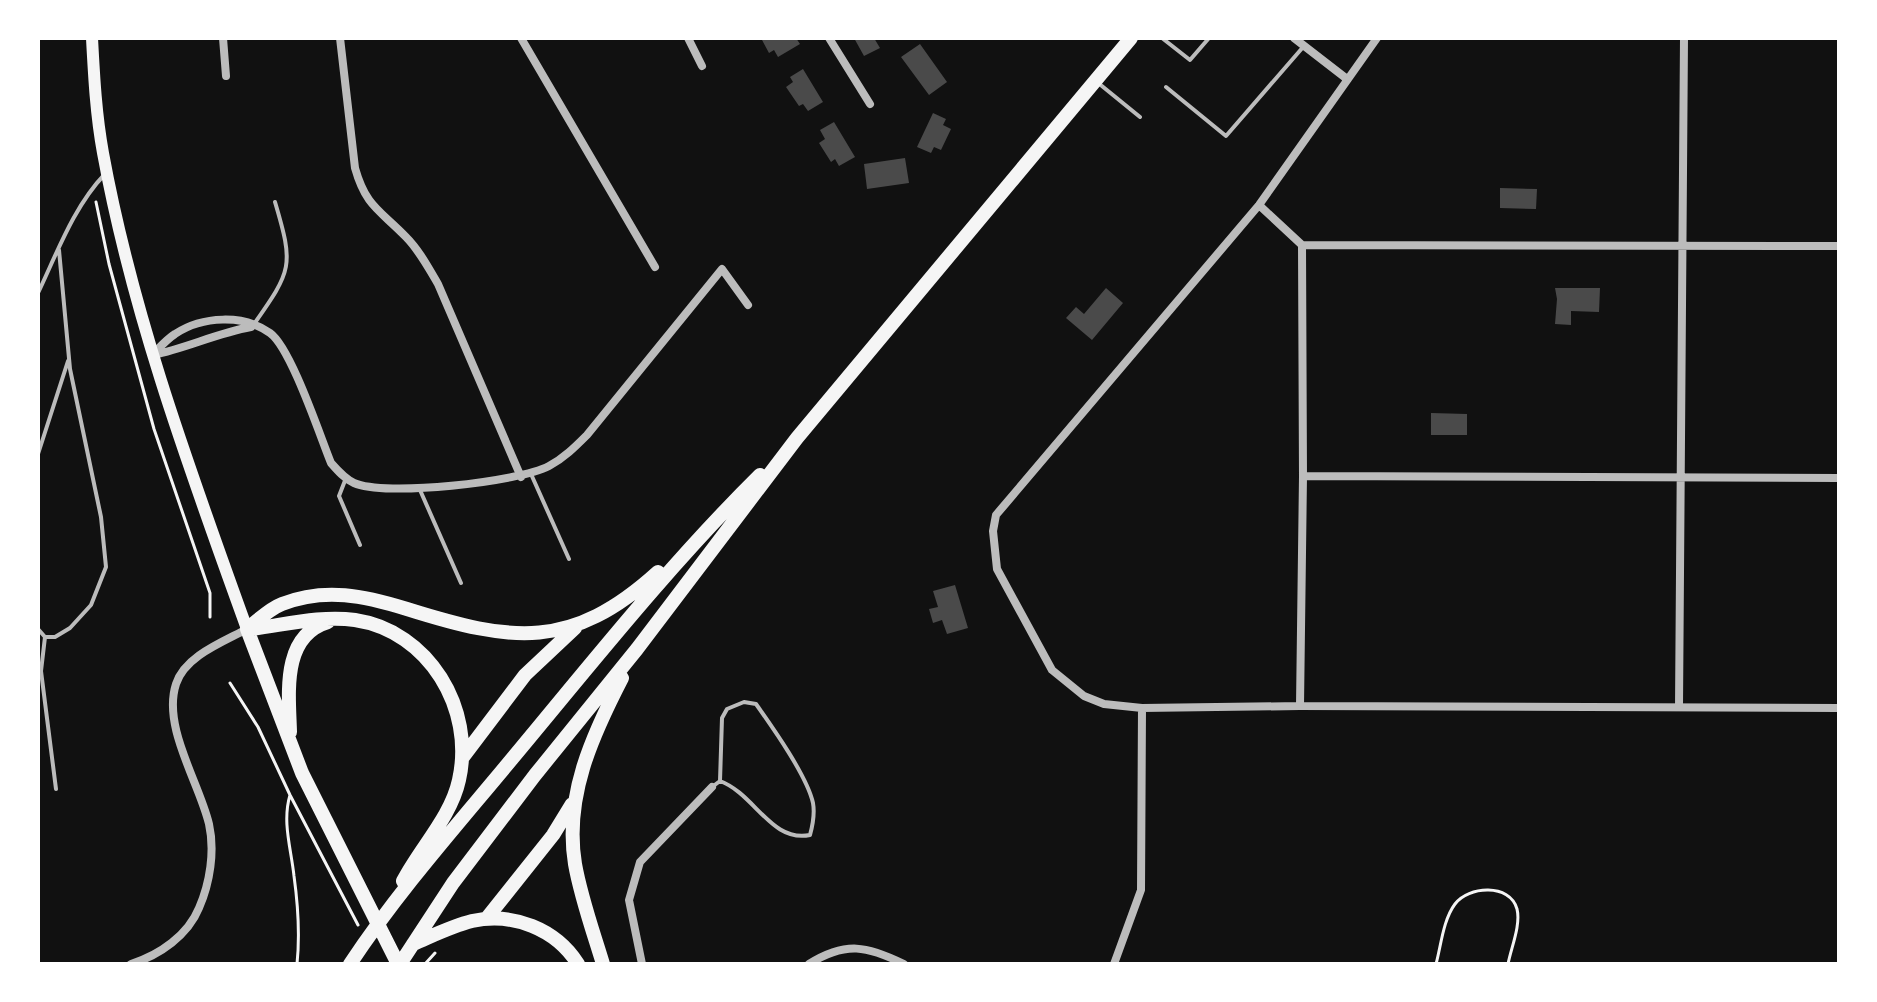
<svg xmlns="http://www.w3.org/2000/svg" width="1877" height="1002" font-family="'Exo 2',sans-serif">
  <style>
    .building { fill: #4a4a4a }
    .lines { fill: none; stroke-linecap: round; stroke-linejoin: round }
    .path { stroke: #f5f5f5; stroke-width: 3 }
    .service { stroke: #bcbcbc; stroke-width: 4 }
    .minor { stroke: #bcbcbc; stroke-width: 8 }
    .secondary { stroke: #f5f5f5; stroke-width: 12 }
    .primary { stroke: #f5f5f5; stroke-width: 14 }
  </style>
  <rect width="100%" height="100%" fill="#111"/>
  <!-- building -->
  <path class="building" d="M761,38H796L800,44L778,57L774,50L769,53Z
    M854,38H874L880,48L864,56Z
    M920,44L947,82L929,95L901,57Z
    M803,69L823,102L808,111L803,104L799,106L786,87L793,82L790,77Z
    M933,113L946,119L943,125L951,129L941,150L934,147L931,153L917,147Z
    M834,122L855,157L839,166L835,159L831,162L819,143L825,139L820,130Z
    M905,158L909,183L867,189L864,164Z
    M1500,188L1537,189L1536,209L1500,208Z
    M1106,288L1123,303L1092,340L1066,318L1076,307L1084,314Z
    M1555,288H1600L1599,312L1571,311V325L1555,324L1557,299Z
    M1431,413L1467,414V435H1431Z
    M955,585L968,628L947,634L942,620L933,623L929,609L938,607L933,591Z"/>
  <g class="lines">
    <!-- path -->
    <path class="path" d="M96,202L109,264L154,429L210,593V617
      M230,683L258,727L290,795L358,925
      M290,795C282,822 291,848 294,876C298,905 300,935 297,964
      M425,964L435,953
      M1436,964C1441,946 1443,920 1455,904C1468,886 1510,883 1517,909C1521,925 1511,948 1508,964"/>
    <!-- service -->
    <path class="service" d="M1162,38L1190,60L1209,38
      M1097,82L1140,117
      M1166,87L1226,136L1304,46
      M38,293C57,253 74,206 105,174
      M254,324C292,270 294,266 275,202
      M38,454L68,361
      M531,474L569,559
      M346,478L339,496L360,545
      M420,490L461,583
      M38,629L45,637H55L70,628L91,605L106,567L101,517L70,369L59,250
      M45,637L41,671L56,789
      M712,787L720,781L722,718L727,709L744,702L756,704C773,728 807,776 813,803C815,814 813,824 810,835C771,843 755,794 720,781"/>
    <!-- minor -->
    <path class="minor" d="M223,38L226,76
      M340,38L355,168C366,207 380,210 406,237C419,250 428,267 438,284L521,477
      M521,38L655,267
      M688,38L702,66
      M829,38L870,104
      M1294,38L1347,79
      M1377,38L1259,205L996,515L993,531L997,569L1052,670L1084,696L1104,704L1142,708L1300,706L1839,708
      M1259,205L1302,245L1839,246
      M152,355C159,348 167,339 175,334C202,316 244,314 270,333C291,348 320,436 331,463C338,471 345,479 354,483C384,497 519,482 549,466C564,458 575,447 587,435L722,269L748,305
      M153,355C187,348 217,333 251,327
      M1303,476L1839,478
      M1300,706L1303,476L1302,245
      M1679,707L1684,38
      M131,964C160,955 188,935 199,908C210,883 215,851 209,824C199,782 162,727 176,684C185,656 223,642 247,629
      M642,964L629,900L640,862L712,787
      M809,964C846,941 867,946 904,964
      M1114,964L1141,890L1142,708"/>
    <!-- secondary -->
    <path class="secondary" d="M92,38C94,76 96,115 103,153C133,317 191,473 247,629"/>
    <!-- primary -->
    <path class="primary" d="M247,629C257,621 269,609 282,604C325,587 365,596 407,609C512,642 571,651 658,572
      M247,629L302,773L398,964
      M251,629C284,625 321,615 355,620C429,631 475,709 459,780C451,817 420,848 403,881
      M290,732C289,694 281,636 328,622
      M463,757L525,675L575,628
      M486,919L553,835L572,804
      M413,944C432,936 452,926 472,921C513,912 556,929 578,964
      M350,964C399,890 459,823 516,754C595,659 672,562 760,475
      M400,964L453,883L535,775L637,649L797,438L1131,38
      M603,964C593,931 581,898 575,864C564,797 592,736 622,678"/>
  </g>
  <!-- border -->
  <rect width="1877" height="1002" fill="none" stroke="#ffffff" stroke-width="80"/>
</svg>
